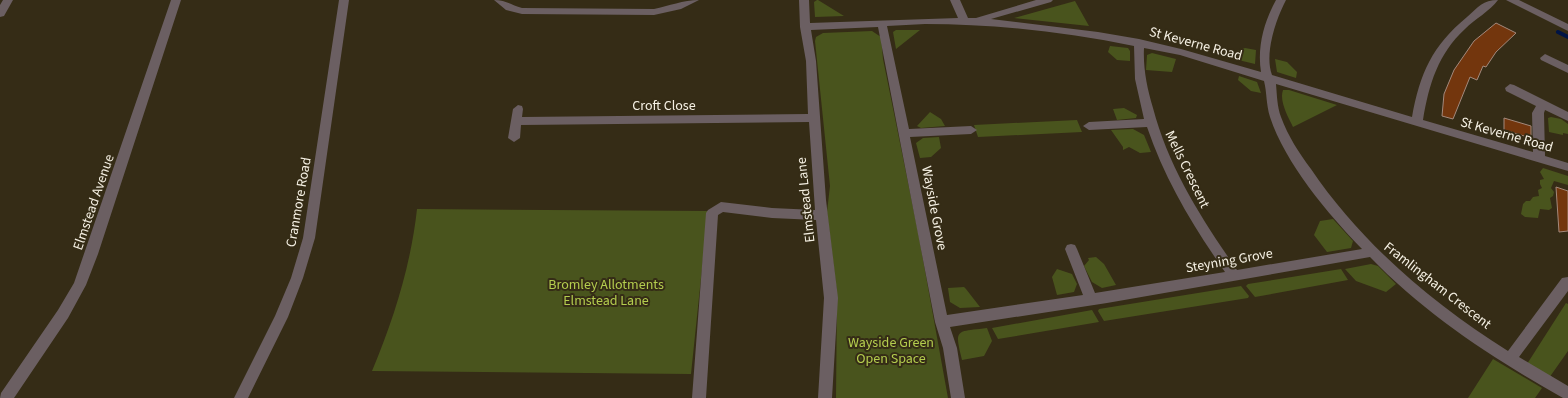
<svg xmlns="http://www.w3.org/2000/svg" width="1568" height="398" font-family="'Source Sans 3',sans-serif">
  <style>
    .green { fill: #49541d }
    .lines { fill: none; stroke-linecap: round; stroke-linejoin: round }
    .stream { stroke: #001446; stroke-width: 4 }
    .building { fill: #73360d; stroke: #a3897c }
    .minor { fill: #6b5f62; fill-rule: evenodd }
    .labels { text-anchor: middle; stroke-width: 4; stroke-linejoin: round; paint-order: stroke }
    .street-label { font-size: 14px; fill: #f6f1e4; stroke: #352c16 }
    .park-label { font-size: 14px; fill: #b4cd4e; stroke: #352c16 }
  </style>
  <rect width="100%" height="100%" fill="#352c16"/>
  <!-- green -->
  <path class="green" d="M817,0H818L844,16L815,17L814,2Z
    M1075,1L1089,26L1014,18Z
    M896,30H920L896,49L893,32Z
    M872,31L881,37L883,59L918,232L948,398H836L837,293L827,212L830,186L815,41L816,37L823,33Z
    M1110,46L1128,48L1130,51V61L1117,60L1108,52Z
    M1245,48L1256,50L1255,64L1230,58L1231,53Z
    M1152,53L1176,59L1172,72L1146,70L1147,55Z
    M1275,59L1287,62L1297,72L1296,78L1277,72Z
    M1239,76L1257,82L1261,93L1251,91L1238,80Z
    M1283,90H1289L1337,105L1293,127C1288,117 1279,101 1283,90Z
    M1124,108L1137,115L1136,118L1117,120L1113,109Z
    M930,112L941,119L945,126L921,128L917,126Z
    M1551,117L1561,119L1568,124V134L1563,133V135L1549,132L1548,118Z
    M1077,120L1082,132L978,137L974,125Z
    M1133,129L1144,135L1151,152L1140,153L1129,147L1123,150V147L1111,130Z
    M939,137L941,148L931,157L920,158L916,143L923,138Z
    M1543,168L1568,176V185L1554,181L1551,188L1554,192L1553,196L1550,198L1552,208L1549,210L1540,209L1538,218L1525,217L1521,214L1523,204L1526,201H1530L1533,197L1539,196L1538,190L1542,188L1540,184V180L1544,179L1540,172Z
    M417,209L708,211L691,374L372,371C394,319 411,264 417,209Z
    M1333,219L1353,241L1351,248L1327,252L1314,235L1320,221Z
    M1096,257L1104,264L1116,285L1102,288L1092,282L1084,266L1089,260L1088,258Z
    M1371,264L1378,266L1396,284L1386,292L1356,281L1345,269Z
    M1057,269L1072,274L1077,284L1074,292L1057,295L1052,277Z
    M1341,269L1348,280L1255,297L1246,286L1248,284Z
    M1241,286L1249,296L1248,298L1104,321L1098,311L1099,309Z
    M964,287L966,289L980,307L960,308L950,302L948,288Z
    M1566,303L1568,304V351L1549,378L1527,364Z
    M1092,310L1099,322L998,339L992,328Z
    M987,328L992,341L984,356L962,360C954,328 956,332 987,328Z
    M1493,359L1542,388L1535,398H1468Z"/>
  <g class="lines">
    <!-- stream -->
    <path class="stream" d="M1558,32L1568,37"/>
  </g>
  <!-- building -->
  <path class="building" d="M1496,23L1516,33L1496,52L1486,67L1483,66L1477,80L1470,77L1453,119L1442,116L1444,94L1454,70L1474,41Z
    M1504,118L1531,126V138L1504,130Z
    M1556,187L1568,191V231L1559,232Z"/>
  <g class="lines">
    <!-- minor -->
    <path class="minor" d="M3,0H13L4,16L0,17V5Z
      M171,0H181L98,254L86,285L68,318L14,398H0L1,393L58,310L74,283Z
      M339,0H349L315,238L303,278L288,317L248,398H234L275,316L291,278L303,238Z
      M494,0C506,0 511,5 522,8L654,9C669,6 683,0 699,0L681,9L654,15L522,14L506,10Z
      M799,0H809L810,23L958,18L950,0H960L968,18H976L1036,0H1053L1051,2L991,19L1098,32L1139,39L1181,49L1261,72C1257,47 1264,22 1276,0H1286C1276,19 1264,54 1272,75L1412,117C1420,73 1432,46 1467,17C1478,7 1483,0 1498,0C1490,11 1475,19 1465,29C1438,54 1429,84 1423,120L1533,152L1532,113L1536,106L1506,91L1505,88L1510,84L1514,85L1568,112V121L1545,110L1544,113L1545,156L1568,163V171L1276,84C1277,95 1277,106 1281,117C1288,136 1299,153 1311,169C1361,243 1432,303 1508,351L1562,278L1568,277V291L1519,357L1568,386V398H1563C1494,359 1426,315 1370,257L1107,303L950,327L957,348L965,398H951L943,348L935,322L878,27L811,30L816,61L826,200L838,298L832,398H818L824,298L816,220L772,218L723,212L718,215L706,398H692L706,213L708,210L721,202L772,208L815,210L809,122L521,125L520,138L514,142L508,138L513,109L518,105L522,106L523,109L522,117L808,114L806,61L800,27ZM925,24C995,24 1065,32 1134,46L1135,79L1144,119L1089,122L1083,126L1089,130L1147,127C1165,180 1193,226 1225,272L1095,293L1077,249L1075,245L1071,244L1067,245L1065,249L1083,295L947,315L910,137L971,134L977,130L971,126L909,129L887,26ZM1144,48L1180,55L1264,81C1267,93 1266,104 1270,117C1285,163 1328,214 1362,249L1237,270C1202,219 1169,169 1153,108C1147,88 1143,68 1144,48Z
      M1506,0H1519L1568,24V31Z
      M1545,54L1568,65V73L1541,60L1540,58Z"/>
  </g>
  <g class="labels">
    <!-- street labels -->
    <g class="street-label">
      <text transform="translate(1196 43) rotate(15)" y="5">St Keverne Road</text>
      <text x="664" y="110">Croft Close</text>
      <text transform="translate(1507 134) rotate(16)" y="5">St Keverne Road</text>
      <text transform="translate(1188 169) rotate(64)" y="5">Mells Crescent</text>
      <text transform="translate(805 200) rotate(-96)" y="5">Elmstead Lane</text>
      <text transform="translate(93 202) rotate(-71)" y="5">Elmstead Avenue</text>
      <text transform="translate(298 202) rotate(-80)" y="5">Cranmore Road</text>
      <text transform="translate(935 208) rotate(79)" y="5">Wayside Grove</text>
      <text transform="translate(1229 260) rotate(-10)" y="5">Steyning Grove</text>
      <text transform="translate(1438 285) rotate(38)" y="5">Framlingham Crescent</text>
    </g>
    <!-- park labels -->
    <g class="park-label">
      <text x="606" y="289">Bromley Allotments<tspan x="606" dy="16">Elmstead Lane</tspan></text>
      <text x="891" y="347">Wayside Green<tspan x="891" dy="16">Open Space</tspan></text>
    </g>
  </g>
</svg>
